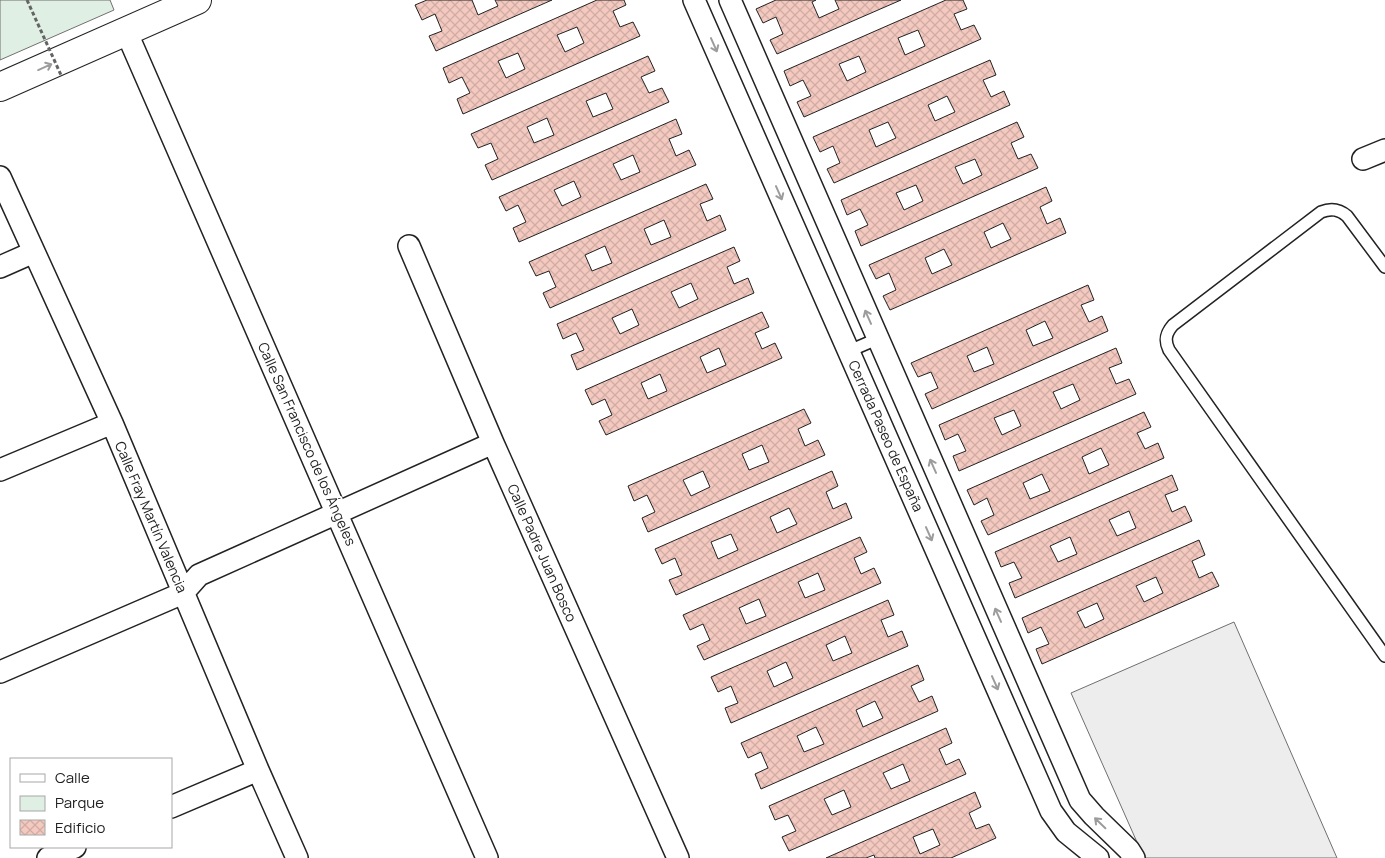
<svg xmlns="http://www.w3.org/2000/svg" width="1385" height="858" font-family="Manrope,sans-serif">
  <style>
    .park { fill: #e0efe3; stroke: #6f6f6f }
    .parking { fill: #ededed; stroke: #6f6f6f }
    .building { fill: url(#building-cross-hatch); stroke: #222; fill-rule: evenodd }
    .lines { fill: none; stroke-linecap: round; stroke-linejoin: round }
    .lane-casing { stroke: #222; stroke-width: 14 }
    .street-casing { stroke: #222; stroke-width: 24 }
    .primary-casing { stroke: #222; stroke-width: 30 }
    .lane { stroke: #fff; stroke-width: 11 }
    .street { stroke: #fff; stroke-width: 21 }
    .primary { stroke: #fff; stroke-width: 28 }
    .path-bridge { stroke: #646464; stroke-width: 3; stroke-dasharray: 4 2.5; stroke-linecap: butt }
    .oneway { stroke: #9c9c9c }
    .labels { text-anchor: middle; stroke-width: 4; stroke-linejoin: round; paint-order: stroke }
    .street-label { font-size: 14px; fill: #222; stroke: #fff }
  </style>
  <defs>
    <pattern id="building-cross-hatch" width="8" height="8" patternUnits="userSpaceOnUse" patternTransform="scale(1.25)"><rect width="8" height="8" fill="#f3c9c0"/><path d="M0 0l8 8M0 8l8-8" fill="none" stroke="#d0aca5"/></pattern>
  </defs>
  <rect width="100%" height="100%" fill="#fff"/>
  <!-- park -->
  <path class="park" d="M0,0H110L114,10L0,60Z"/>
  <!-- parking -->
  <path class="parking" d="M1234,622L1337,858H1144L1071,693Z"/>
  <!-- building -->
  <path class="building" d="M427,0H472L478,15L498,6L495,0H552L436,51L429,36L442,31L435,14L422,20L415,5Z
    M597,0H624L626,5L613,11L620,27L633,22L640,36L463,114L457,99L470,93L462,77L449,83L443,68ZM577,27L584,43L565,52L557,35ZM518,53L525,69L506,78L498,61Z
    M776,0H816L812,2L819,18L839,9L835,0H901L777,54L770,40L783,34L776,17L763,23L756,9Z
    M946,0H963L967,9L954,14L961,30L974,25L981,39L804,117L797,102L811,96L803,80L790,86L784,71ZM918,30L925,46L905,55L898,38ZM859,56L866,72L847,81L839,64Z
    M648,56L655,71L641,77L649,93L662,88L669,102L492,180L485,165L498,159L491,143L478,148L471,134ZM606,93L613,109L593,117L586,101ZM547,118L554,135L534,143L527,127Z
    M990,60L996,75L983,80L991,97L1004,91L1010,105L834,183L827,169L840,163L833,146L820,152L813,137ZM947,96L955,112L935,121L928,105ZM888,122L896,138L876,147L869,130Z
    M676,119L682,134L669,139L676,156L689,150L696,165L519,242L513,228L526,222L518,205L506,211L499,197ZM633,155L640,172L621,180L613,164ZM574,181L581,197L562,206L554,190Z
    M1017,122L1024,137L1011,143L1018,159L1031,154L1038,168L861,246L855,231L868,225L860,209L847,215L841,200ZM975,159L982,175L963,184L955,167ZM916,185L923,201L904,210L896,193Z
    M706,184L713,199L700,204L707,221L720,215L726,230L550,308L543,293L556,287L549,271L536,276L529,262ZM664,220L671,237L651,245L644,229ZM605,246L612,263L592,271L585,255Z
    M1046,187L1052,201L1040,207L1047,224L1060,218L1066,233L890,310L883,296L896,290L889,273L876,279L869,265ZM1003,223L1011,239L991,248L984,232ZM944,249L952,265L932,274L925,258Z
    M734,247L740,261L727,267L734,284L748,278L754,293L577,370L571,355L584,350L576,333L563,339L557,324ZM691,283L698,299L679,308L671,292ZM632,309L639,325L620,334L612,318Z
    M1088,285L1094,300L1081,305L1089,322L1102,316L1108,331L932,409L925,394L938,388L931,372L918,377L911,363ZM1045,321L1053,338L1033,346L1026,330ZM987,347L994,364L974,372L967,356Z
    M762,312L769,327L755,333L762,349L775,343L782,358L606,435L599,421L612,415L605,399L592,405L585,390ZM719,348L726,365L707,373L700,357ZM660,374L667,391L648,399L641,383Z
    M1116,348L1122,363L1109,368L1116,384L1129,379L1136,394L959,471L953,456L966,451L958,434L945,440L939,425ZM1073,384L1080,400L1061,409L1053,392ZM1014,410L1021,426L1002,435L994,418Z
    M804,409L811,423L798,429L805,446L818,440L825,455L648,532L642,518L655,512L647,495L634,501L628,486ZM762,445L769,462L749,470L742,454ZM703,471L710,487L691,496L683,480Z
    M1144,412L1151,427L1137,433L1145,449L1158,443L1164,458L988,535L981,521L994,515L987,498L974,505L967,490ZM1101,448L1109,465L1089,474L1082,457ZM1042,474L1050,491L1030,499L1023,483Z
    M832,471L838,486L826,492L833,509L846,503L852,518L676,595L669,580L682,575L675,558L662,564L655,549ZM789,508L797,524L777,533L770,517ZM731,534L738,550L718,559L711,542Z
    M1172,475L1178,490L1165,495L1172,512L1185,506L1192,521L1015,598L1009,583L1022,578L1014,562L1001,567L995,552ZM1129,511L1136,528L1117,536L1109,520ZM1070,537L1077,554L1058,562L1050,546Z
    M860,537L867,552L854,558L861,574L874,568L881,583L704,660L697,646L710,640L703,624L690,630L683,615ZM818,573L825,590L805,598L798,582ZM759,599L766,616L746,624L739,608Z
    M1199,540L1205,555L1192,561L1199,578L1212,572L1219,586L1042,664L1036,649L1049,644L1041,627L1028,633L1022,618ZM1156,577L1163,593L1144,602L1136,586ZM1097,603L1104,619L1085,628L1077,612Z
    M888,600L894,615L881,620L888,637L902,631L908,646L731,723L725,708L738,703L731,686L718,692L711,677ZM845,636L852,653L833,661L826,645ZM786,662L793,678L774,687L767,671Z
    M918,665L924,680L911,686L919,702L932,696L938,711L761,789L755,774L768,768L761,752L748,758L741,743ZM875,701L883,718L863,727L856,710ZM816,727L824,744L804,752L797,736Z
    M946,728L952,743L939,749L946,765L959,759L966,774L789,851L782,837L796,831L788,815L775,820L769,806ZM903,764L910,781L891,789L883,773ZM844,790L851,807L832,815L824,799Z
    M975,792L981,807L969,813L976,829L989,824L996,838L951,858H875L874,855L866,858H826ZM933,829L940,845L920,854L913,837Z"/>
  <g class="lines">
    <defs>
      <path id="lane" d="M1385,267L1347,216C1339,209 1331,208 1321,212L1173,325C1166,333 1164,340 1169,350L1385,656
        M849,351L877,339"/>
      <path id="street" d="M694,0L1051,811L1066,832L1098,858
        M730,0L1080,800L1094,816L1129,850L1134,858
        M126,31L487,858
        M1363,159L1385,150
        M0,177L112,423L258,770L297,858
        M409,246L493,443L678,858
        M0,267L34,252
        M0,470L112,423
        M0,672L183,593L199,575L493,443
        M171,807L258,770
        M48,858L75,847"/>
      <path id="primary" d="M0,87L197,0"/>
    </defs>
    <!-- lane casing -->
    <use href="#lane" class="lane-casing"/>
    <!-- street casing -->
    <use href="#street" class="street-casing"/>
    <!-- primary casing -->
    <use href="#primary" class="primary-casing"/>
    <!-- lane -->
    <use href="#lane" class="lane"/>
    <!-- street -->
    <use href="#street" class="street"/>
    <!-- primary -->
    <use href="#primary" class="primary"/>
    <!-- path-bridge -->
    <path class="path-bridge" d="M27,0L61,75"/>
  </g>
  <!-- one-way arrows -->
  <defs><path id="oneway-shaft" d="M-6 0H5M1.5-3L5.5 0L1.5 3" fill="none" stroke-width="1.6" stroke-linecap="round" stroke-linejoin="round" transform="scale(1.25)"/></defs>
  <g class="oneway">
    <use href="#oneway-shaft" transform="translate(714 45) rotate(66)"/>
    <use href="#oneway-shaft" transform="translate(45 67) rotate(-24)"/>
    <use href="#oneway-shaft" transform="translate(779 193) rotate(66)"/>
    <use href="#oneway-shaft" transform="translate(868 317) rotate(-114)"/>
    <use href="#oneway-shaft" transform="translate(933 466) rotate(-114)"/>
    <use href="#oneway-shaft" transform="translate(929 534) rotate(66)"/>
    <use href="#oneway-shaft" transform="translate(998 615) rotate(-114)"/>
    <use href="#oneway-shaft" transform="translate(995 683) rotate(66)"/>
    <use href="#oneway-shaft" transform="translate(1100 823) rotate(-136)"/>
  </g>
  <g class="labels">
    <!-- street labels -->
    <g class="street-label">
      <text transform="translate(886 436) rotate(66)" y="5">Cerrada Paseo de España</text>
      <text transform="translate(307 444) rotate(66)" y="5">Calle San Francisco de los Ángeles</text>
      <text transform="translate(151 517) rotate(67)" y="5">Calle Fray Martín Valencia</text>
      <text transform="translate(542 553) rotate(66)" y="5">Calle Padre Juan Bosco</text>
    </g>
  </g>
  <!-- legend -->
  <rect x="10" y="758" width="162" height="90" fill="#ffffff" stroke="#a7a7a7"/>
  <rect x="20" y="774" width="25" height="8" fill="#ffffff" stroke="#a7a7a7"/>
  <text x="55" y="783" font-size="15" fill="#222222">Calle</text>
  <rect x="20" y="796" width="25" height="15" fill="#e0efe3" stroke="#a7a7a7"/>
  <text x="55" y="808" font-size="15" fill="#222222">Parque</text>
  <rect x="20" y="820" width="25" height="15" fill="url(#building-cross-hatch)" stroke="#a7a7a7"/>
  <text x="55" y="833" font-size="15" fill="#222222">Edificio</text>
</svg>
